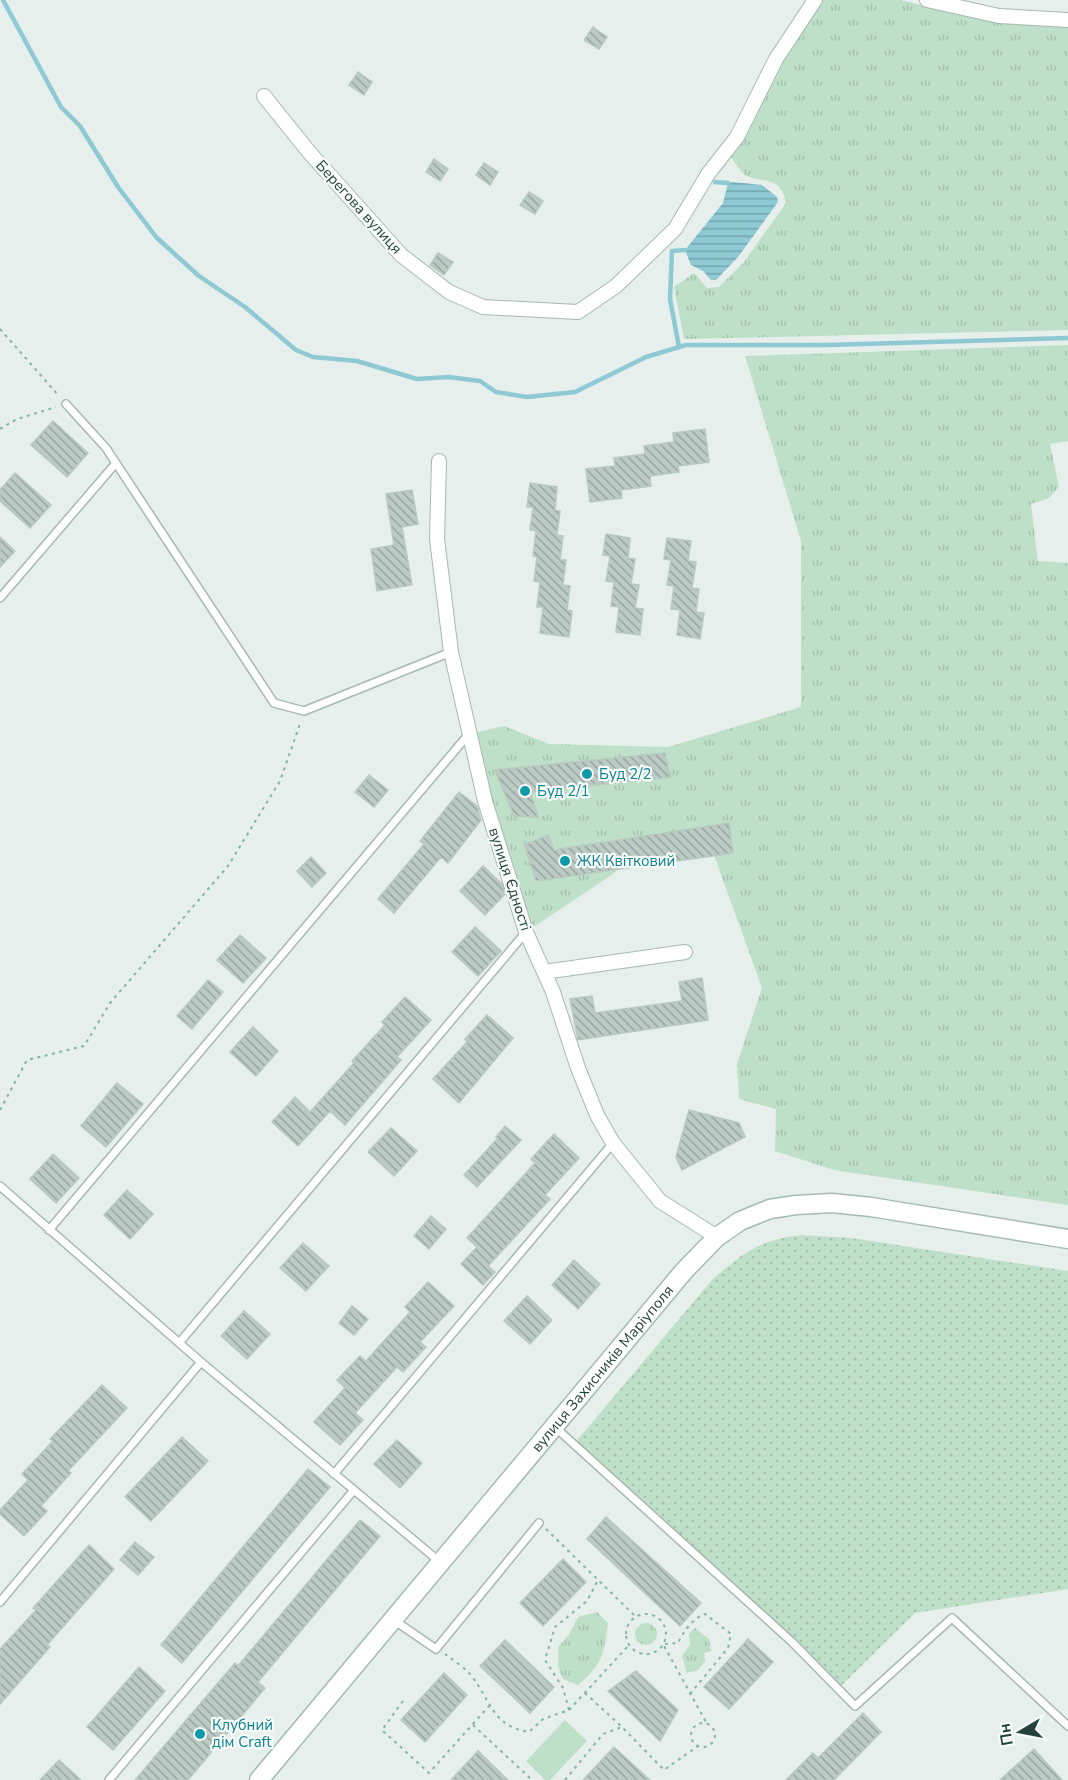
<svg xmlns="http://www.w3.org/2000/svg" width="1068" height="1780" font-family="'Nunito Sans',sans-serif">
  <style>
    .grass { fill: url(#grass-tufts) }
    .garden { fill: url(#garden-dots) }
    .pitch { fill: #bfe0c8 }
    .water { fill: url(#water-rules) }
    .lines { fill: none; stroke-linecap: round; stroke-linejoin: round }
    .stream { stroke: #8ec9d4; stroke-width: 4.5 }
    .building { fill: url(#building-back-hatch); stroke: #b8c9c2; stroke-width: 1.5 }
    .lane-casing { stroke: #a8b8b2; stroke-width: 10 }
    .street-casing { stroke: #a8b8b2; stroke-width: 16 }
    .secondary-casing { stroke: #a4bbb3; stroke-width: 21 }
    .path { stroke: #86b3a5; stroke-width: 2; stroke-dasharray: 3 4.5; stroke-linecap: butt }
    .lane { stroke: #fff; stroke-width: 7 }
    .street { stroke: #fff; stroke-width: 14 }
    .secondary { stroke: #fff; stroke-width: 18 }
    .culture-dot { fill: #0f9aa8; stroke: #f7fbf9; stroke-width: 2 }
    .labels { text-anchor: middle; stroke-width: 4.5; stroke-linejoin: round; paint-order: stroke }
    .street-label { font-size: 15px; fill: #24423a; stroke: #f7fbf9 }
    .culture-label { font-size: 15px; fill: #0d838f; stroke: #f7fbf9; text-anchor: start }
  </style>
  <defs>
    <pattern id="grass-tufts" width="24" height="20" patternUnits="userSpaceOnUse" patternTransform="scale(1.5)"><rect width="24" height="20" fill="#bfe0c8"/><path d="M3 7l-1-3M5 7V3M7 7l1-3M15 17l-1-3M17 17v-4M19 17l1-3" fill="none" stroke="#a4c1ad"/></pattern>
    <pattern id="garden-dots" width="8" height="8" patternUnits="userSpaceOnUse" patternTransform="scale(1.5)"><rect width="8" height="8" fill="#bfe0c8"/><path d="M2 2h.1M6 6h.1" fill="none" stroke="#a4c1ad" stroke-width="1.8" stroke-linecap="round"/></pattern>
    <pattern id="water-rules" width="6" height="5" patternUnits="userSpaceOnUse" patternTransform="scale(1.5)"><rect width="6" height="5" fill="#8ec9d4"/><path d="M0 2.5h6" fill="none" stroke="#74a5ad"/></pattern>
    <pattern id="building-back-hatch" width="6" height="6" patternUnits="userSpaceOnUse" patternTransform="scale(1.5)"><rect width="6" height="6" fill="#bbcac4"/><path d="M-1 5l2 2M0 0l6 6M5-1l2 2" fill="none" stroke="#98a6a0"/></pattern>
  </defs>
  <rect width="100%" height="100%" fill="#e6efeb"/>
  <!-- grass -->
  <path class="grass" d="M823,0H901L998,23L1068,27V330L684,339L674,287L694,273L707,288L719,287L744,262L786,203C781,174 761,184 745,175C740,171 734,161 730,156L742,140L781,62Z
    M1068,345V441L1050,444L1059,487L1049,498L1031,504L1038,561L1068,563V1205L834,1170L775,1151L776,1109L739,1099L737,1064L762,988L706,833L650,838L613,874L526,932L469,734L504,726L549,744L668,747L801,707V541L745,356Z
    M597,1612L608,1623C604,1654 603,1664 578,1685L563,1679L558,1666V1647L569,1635L578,1617Z
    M635 1634a11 11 0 1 1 22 0a11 11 0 1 1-22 0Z
    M695,1628L709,1639L711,1651L704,1653L705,1661L698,1670L687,1673L682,1656L690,1645L689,1634Z"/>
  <!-- garden -->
  <path class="garden" d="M802,1235L851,1238L1068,1271V1589L915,1613L838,1689L574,1444L712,1280C742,1253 761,1239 802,1235Z"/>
  <!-- pitch -->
  <path class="pitch" d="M565,1720L587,1741L550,1780H545L526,1761Z"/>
  <!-- water -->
  <path class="water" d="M733,182L762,185L777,197L778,202L738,257L716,280H711L703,271L691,265L685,250L723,203L728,183Z"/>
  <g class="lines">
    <!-- stream -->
    <path class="stream" d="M3,0L61,107L80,126L118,187L157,238L199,276L245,307L296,350L313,357L357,361L417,379L449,377L480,381L496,392L527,397L575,392L646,357L686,345H827L1068,338
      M715,182L728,183
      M679,347L670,299L672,251L685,250"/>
  </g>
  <!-- building -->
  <path class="building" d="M593,27L607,37L599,49L584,40Z
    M358,72L372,82L364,95L349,85Z
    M434,159L448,169L440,181L426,172Z
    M484,163L498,172L490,185L476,175Z
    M529,192L543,201L535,214L520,205Z
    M438,253L453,262L444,275L430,265Z
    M53,421L88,453L67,477L31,445Z
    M705,429L709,462L678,466L679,472L650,476L651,486L621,490L622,498L590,502L586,469L615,466L614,458L645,454L644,446L674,442L673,433Z
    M15,473L51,505L30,528L0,501V490Z
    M530,483L557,487L555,510L560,511L557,535L563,536L560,560H566L563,585L570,586L567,610L572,611L569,637L540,633L543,607H537L540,582L534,581L537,557L533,556L536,531L530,530L533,507H527Z
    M412,490L418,524L402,527L412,585L377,591L371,549L394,545L386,494Z
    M606,534L630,538L628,558L635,559L631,584L639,585L635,608L643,609L640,635L616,632L619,607L611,606L614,582L606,581L610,556L603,555Z
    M0,537L15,551L0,567Z
    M667,538L691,541L688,561L696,562L692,588L699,589L696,612L704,613L700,639L677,635L680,610L671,609L674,586L667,585L671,560L664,559Z
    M665,753L670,777L530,792L538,817L514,816L495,770Z
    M369,775L388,790L374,807L355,792Z
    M459,792L477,806L481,820L448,863L441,857L394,913L378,899L424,844L420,841Z
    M729,823L733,853L536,881L524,842L527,844L548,835L554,850Z
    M311,857L326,873L312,887L297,871Z
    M483,866L502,884L505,894L485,915L460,891Z
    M475,927L501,951L478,976L452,952Z
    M240,935L266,958L243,983L217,960Z
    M702,978L708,1020L578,1040L570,999L592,996L595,1013L682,1001L679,982Z
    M208,980L223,992L192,1029L177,1016Z
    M405,997L431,1020L397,1057L401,1060L345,1125L330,1111L298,1146L272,1122L295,1097L310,1112L354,1063L352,1061L385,1025L382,1022Z
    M487,1015L513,1038L459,1103L433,1079L467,1042L465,1039Z
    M253,1027L278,1051L256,1076L230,1052Z
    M117,1083L143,1104L106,1147L81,1126Z
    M689,1110L739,1123L745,1137L682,1170L676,1157Z
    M505,1126L521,1140L477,1187L464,1175L498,1138L496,1137Z
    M391,1128L417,1151L394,1176L368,1152Z
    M554,1134L579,1158L545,1195L550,1199L488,1266L495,1272L483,1285L461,1264L477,1247L467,1238L535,1163L531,1159Z
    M53,1154L79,1178L56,1203L30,1179Z
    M127,1190L153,1214L130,1239L104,1215Z
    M431,1216L446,1229L429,1249L414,1236Z
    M303,1243L329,1266L306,1291L280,1268Z
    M574,1260L600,1284L578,1309L552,1285Z
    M428,1282L454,1306L420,1342L426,1347L403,1372L397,1367L355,1413L363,1420L340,1445L314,1422L345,1388L337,1380L360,1356L366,1361L410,1312L405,1307Z
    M527,1296L552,1320L530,1344L504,1321Z
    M352,1306L368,1319L354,1335L339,1323Z
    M244,1311L270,1334L247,1359L221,1336Z
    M102,1385L127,1408L68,1471L71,1473L41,1506L47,1511L24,1536L0,1514V1510L28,1480L22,1474L53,1441L50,1439Z
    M182,1437L208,1461L151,1521L125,1497Z
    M397,1440L422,1463L400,1488L374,1464Z
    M308,1469L330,1487L182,1663L161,1645Z
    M606,1517L701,1603L680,1626L587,1539Z
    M360,1520L380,1536L258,1682L265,1688L188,1780H135L235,1663L238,1666Z
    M135,1542L154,1557L138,1575L120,1560Z
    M89,1545L114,1569L47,1645L50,1647L0,1704V1649L36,1610L33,1608Z
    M563,1559L586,1582L543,1626L520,1603Z
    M748,1639L773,1662L729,1709L704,1687Z
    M505,1640L554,1687L530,1713L480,1666Z
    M139,1667L165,1691L113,1750L87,1727Z
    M636,1671L678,1710L660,1741L608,1691Z
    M444,1673L467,1695L425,1742L401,1720Z
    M863,1713L881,1732L834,1780H786L813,1753L818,1758Z
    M614,1747L650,1780H583Z
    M1034,1749L1062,1780H1000Z
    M478,1751L508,1780H451Z
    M59,1760L81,1780H40Z"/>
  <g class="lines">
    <defs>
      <path id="lane" d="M66,404L106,448L274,703L304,711L451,652
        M0,598L116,463
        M0,1186L201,1362L440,1562
        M49,1230L468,735
        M179,1343L526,932
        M556,1428L792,1642L855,1706L952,1618L1068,1726
        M334,1474L613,1143
        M0,1602L201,1362
        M395,1621L436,1649L539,1523
        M109,1780L354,1490"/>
      <path id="street" d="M927,0L999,16L1068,20
        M264,96L309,152L401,255L449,292L483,307L578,312L616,286L675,229L708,174L737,137L776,59L815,0
        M439,461L437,539L451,652L485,801L526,932L553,992L578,1068L597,1115L613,1143L660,1201L717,1237
        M544,972L685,952"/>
      <g id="secondary">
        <path id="s1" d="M259,1780L684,1271L717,1237L740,1221L770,1209L796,1205L832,1203L871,1207L1068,1239"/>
      </g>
    </defs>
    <!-- lane casing -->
    <use href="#lane" class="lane-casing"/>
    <!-- street casing -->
    <use href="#street" class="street-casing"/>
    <!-- secondary casing -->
    <use href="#secondary" class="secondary-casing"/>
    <!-- path -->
    <path class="path" d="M0,329L59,396
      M0,429L17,419L56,407
      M0,1110L27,1060L84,1046L110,1003L228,866L280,781L301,721
      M546,1529L636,1617
      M626 1634a20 20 0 1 1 40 0a20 20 0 1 1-40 0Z
      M445,1654C453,1660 464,1667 471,1675C491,1701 492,1726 529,1732L543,1719L569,1710L629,1645
      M585,1693L622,1727L664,1770L698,1746
      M690,1694L728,1648L731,1634L705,1614C693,1618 683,1632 678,1643L663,1644L706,1722
      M403,1701L382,1730L429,1773L489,1706
      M569,1710L563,1688L545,1660L555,1627L587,1601L598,1580
      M691 1735a12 12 0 1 1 24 0a12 12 0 1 1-24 0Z
      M473,1725L532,1780
      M565,1780L603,1734L622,1727"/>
    <!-- lane -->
    <use href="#lane" class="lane"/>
    <!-- street -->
    <use href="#street" class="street"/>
    <!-- secondary -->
    <use href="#secondary" class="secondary"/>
  </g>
  <!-- markers -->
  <g class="culture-dot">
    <circle cx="587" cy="774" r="6"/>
    <circle cx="525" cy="791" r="6"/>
    <circle cx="565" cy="861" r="6"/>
    <circle cx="200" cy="1734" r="6"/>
  </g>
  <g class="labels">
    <!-- street labels -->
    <g class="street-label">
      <text transform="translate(359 207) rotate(48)" y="5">Берегова вулиця</text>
      <text transform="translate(510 879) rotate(72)" y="5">вулиця Єдності</text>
      <text dy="5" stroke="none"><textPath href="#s1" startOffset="536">вулиця Захисників Маріуполя</textPath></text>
    </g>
    <!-- culture labels -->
    <g class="culture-label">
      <text x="599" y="779">Буд 2/2</text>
      <text x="537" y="796">Буд 2/1</text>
      <text x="577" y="866">ЖК Квітковий</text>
      <text x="212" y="1730">Клубний<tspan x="212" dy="17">дім Craft</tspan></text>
    </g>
  </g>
  <!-- north arrow -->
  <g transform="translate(1020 1732) rotate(260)" stroke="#f7fbf9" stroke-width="4.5" paint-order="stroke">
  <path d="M0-4.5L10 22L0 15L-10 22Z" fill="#24423a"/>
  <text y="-9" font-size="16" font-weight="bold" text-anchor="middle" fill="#24423a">Пн</text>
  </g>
</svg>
